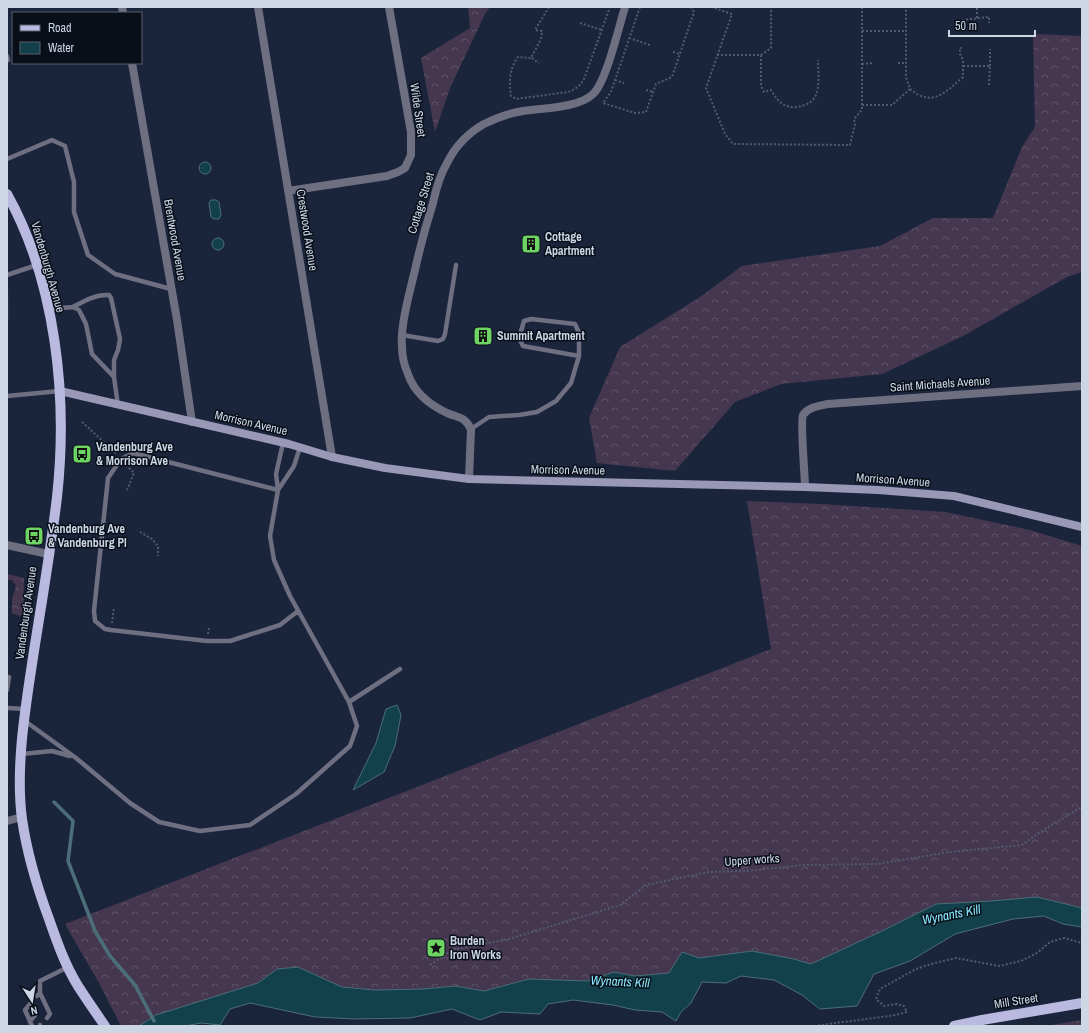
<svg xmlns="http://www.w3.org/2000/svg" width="1089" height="1033" font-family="'Archivo Narrow',sans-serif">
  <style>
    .built { fill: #22304c }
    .forest { fill: url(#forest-crowns) }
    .water { fill: #13414b; stroke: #4b6e79 }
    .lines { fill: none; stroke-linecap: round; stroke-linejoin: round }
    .stream { stroke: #4b6e79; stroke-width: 3.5 }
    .path { stroke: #515b70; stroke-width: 2; stroke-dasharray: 2 2; stroke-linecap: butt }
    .lane { stroke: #6f6f82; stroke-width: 4.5 }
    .street { stroke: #6f6f82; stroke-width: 8 }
    .secondary { stroke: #9999b7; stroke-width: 8 }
    .primary { stroke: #bab9e0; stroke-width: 10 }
    .labels { text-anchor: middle; stroke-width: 3; stroke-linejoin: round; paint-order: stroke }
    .street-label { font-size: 12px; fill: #cdd6e5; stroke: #090f19 }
    .poi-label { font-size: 12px; font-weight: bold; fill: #cdd6e5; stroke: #090f19; text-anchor: start }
    .water-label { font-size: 13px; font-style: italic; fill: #8ae9ff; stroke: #090f19 }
  </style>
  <defs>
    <pattern id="forest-crowns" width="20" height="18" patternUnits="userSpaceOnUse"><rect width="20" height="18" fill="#453750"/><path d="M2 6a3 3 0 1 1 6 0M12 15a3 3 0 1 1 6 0" fill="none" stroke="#5f5369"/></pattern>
  </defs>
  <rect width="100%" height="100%" fill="#1a253c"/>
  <!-- built -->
  <path class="built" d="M7,286L9,295L10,319L7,320Z"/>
  <!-- forest -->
  <path class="forest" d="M468,7H490L485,14L450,88L435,132L421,58L470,28Z
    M1033,34L1082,36V272L1067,277L965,335L882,374L781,384L735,402L675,471L597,463L589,418L620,347L700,297L742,266L880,246L933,218H993L1022,147L1035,127Z
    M747,501L821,504L946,512L1030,530L1082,546V908L1037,897L991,901L936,904L882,931L811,964L794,959L752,951L699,958L682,952L669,973L635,976L614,972L587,981L529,979L484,991L455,986L423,989L374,990L342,987L298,967L277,969L258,983L156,1015L139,1026H121L99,983L65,924L771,649Z
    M7,574L24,578L23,614L19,616L12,613V599L16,586L12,580H7Z
    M1082,1020V1026H1045Z"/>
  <!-- water -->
  <path class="water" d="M199 168a6 6 0 1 1 12 0a6 6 0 1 1-12 0Z
    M211,200H216L219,202L221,215L219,219H214L211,217L209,203Z
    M212 244a6 6 0 1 1 12 0a6 6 0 1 1-12 0Z
    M397,705L401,715L395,746L384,772L353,790L376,743L386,709Z
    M1037,897L1082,908V927L1063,924L1044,916L1013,919L955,934L910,961L874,974L857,1006L820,1009L802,995L774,980L741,976L726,983L702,982L691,1003L681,1012L676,1021L662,1012L635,1010L613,1005L573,1000L548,1004L540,1014L501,1012L480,1020L452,1009L410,1018L356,1019L315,1017L250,1003L230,1009L220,1025L201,1023L185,1026H139L156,1015L258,983L277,969L298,967L342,987L374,990L423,989L455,986L484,991L529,979L587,981L614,972L635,976L669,973L682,952L699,958L752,951L794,959L811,964L882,931L936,904L991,901Z"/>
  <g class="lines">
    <!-- stream -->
    <path class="stream" d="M54,802L73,821L68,861L95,931L110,956L135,985L154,1021"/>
    <!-- path -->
    <path class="path" d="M549,7L535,30L542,31L541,39L531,58L518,57C509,69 509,82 511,96L516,99L568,92C576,89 580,86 584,79L610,7
      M640,7L611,92L603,103L635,113L646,112L656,84L672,77L694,12L691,7
      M674,7H681
      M711,7L732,14L706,88L725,134L733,144L850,145L855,124L854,119L862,110V7
      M977,18V7
      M962,20L989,17V23
      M580,23L602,30
      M862,31H906
      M629,38L650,45
      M673,52L680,54
      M717,55H761L771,48V7
      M761,55V86L764,92L771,90C779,104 788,111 805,105C810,103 814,100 816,95C820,85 818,70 818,60
      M532,58L539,63
      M898,63H906
      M862,64L872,63
      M963,66H990L989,85
      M990,66V49
      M615,80L624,83
      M910,89C932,108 946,92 963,77V60L960,54V48H962
      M646,90L654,92
      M862,105H892L910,89L906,77V7
      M82,422L116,453
      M126,465L134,473L127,490
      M140,532L152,539L158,546V556
      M112,623L114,607
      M208,634L209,628
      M430,965L452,950L509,939L620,905L646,885L708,872L747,871L804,865L877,864L950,852L1022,845L1043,830L1082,807
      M814,1026L896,1015L907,1012L904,1006L896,1004L884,1006L876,999L880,989L916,969L931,964L956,958L999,966L1021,961L1037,953L1050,942L1064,938L1082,943"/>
    <!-- lane -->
    <path class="lane" d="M7,56L8,60
      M7,159L52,140L65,146L74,182V212L88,255L115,274L171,289
      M7,275L37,265
      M73,307C84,301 96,294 109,295L111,298L120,339L118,350L114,360V377
      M49,309L73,307L79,310L86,324L92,354L114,377L118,406
      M402,335L438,341L443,339L445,334L456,265
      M7,396L60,391
      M471,429L489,417L519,415L537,412L556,401L571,383L579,356L523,346L519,338L524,321L531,319L575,324L579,333V356
      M278,490L133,453L121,459L108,478L94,611L95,621L105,629L111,630L207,641H230L280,625L298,611
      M278,490L294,466L300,447
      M7,690L9,677
      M349,702L400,669
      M7,708L26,709
      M25,721L76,758L130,803L159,822L200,831L250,825L296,794L350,746L357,726L349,702L290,596L274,560L270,536L278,490L276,474L283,443
      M22,754L52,751L70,756
      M40,993V981L68,967
      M37,996L40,993L50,1014L47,1018
      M31,1003L25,1010L32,1026
      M30,1021L36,1014
      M40,1026V1025"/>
    <!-- street -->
    <path class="street" d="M122,7L123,13
      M258,7L332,457
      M132,63L177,320L192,422
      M288,191L387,176L398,172L405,168L411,155V132L389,7
      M469,479L471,429C464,416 459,418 447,413C430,405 414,392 408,374C404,365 402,356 402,347C400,326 410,291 415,270C420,247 426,225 433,203C436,189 440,175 447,163C455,147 468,133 484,124C496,118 510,113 523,111C543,108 579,108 593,94C606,83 619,26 625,7
      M805,487C805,475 800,422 803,415C808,407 819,406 828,404L1082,386
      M7,545L48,554
      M7,821L22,817"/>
    <!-- secondary -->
    <path class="secondary" d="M60,391L289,444L332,457L385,468L469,479L805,487L878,490L954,496L1082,527"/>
    <!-- primary -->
    <path class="primary" d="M7,194C56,282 68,397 57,497C51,548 42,600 34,651C26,704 15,766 22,819C27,853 37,887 49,919C57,942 65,965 78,986C87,1000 96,1013 105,1026
      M954,1026L982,1020L1082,1003"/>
  </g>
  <!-- icons -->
  <defs>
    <symbol id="building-square" viewBox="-11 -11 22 22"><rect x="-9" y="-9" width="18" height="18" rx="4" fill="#6dd362" stroke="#090f19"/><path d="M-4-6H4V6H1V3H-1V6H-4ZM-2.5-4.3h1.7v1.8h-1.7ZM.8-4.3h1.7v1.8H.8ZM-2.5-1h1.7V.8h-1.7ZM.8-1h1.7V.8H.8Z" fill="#111"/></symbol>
    <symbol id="bus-square" viewBox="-11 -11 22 22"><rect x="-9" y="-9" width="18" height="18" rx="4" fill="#6dd362" stroke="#090f19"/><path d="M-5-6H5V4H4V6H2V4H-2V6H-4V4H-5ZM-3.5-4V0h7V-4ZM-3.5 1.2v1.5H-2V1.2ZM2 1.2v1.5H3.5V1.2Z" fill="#111"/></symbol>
    <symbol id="sight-square" viewBox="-11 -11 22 22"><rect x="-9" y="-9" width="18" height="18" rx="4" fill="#6dd362" stroke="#090f19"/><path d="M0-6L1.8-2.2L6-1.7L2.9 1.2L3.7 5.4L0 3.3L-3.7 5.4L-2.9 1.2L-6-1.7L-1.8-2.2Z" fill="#111"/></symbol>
  </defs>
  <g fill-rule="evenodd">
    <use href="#building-square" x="520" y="233" width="22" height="22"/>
    <use href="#building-square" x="472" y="325" width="22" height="22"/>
    <use href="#bus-square" x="71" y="443" width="22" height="22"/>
    <use href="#bus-square" x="23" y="525" width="22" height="22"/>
    <use href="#sight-square" x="425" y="937" width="22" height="22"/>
  </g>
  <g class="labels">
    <!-- street labels -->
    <g class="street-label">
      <text transform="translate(418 110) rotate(82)" y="4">Wilde Street</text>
      <text transform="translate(421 203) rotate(-73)" y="4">Cottage Street</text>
      <text transform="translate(307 230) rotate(81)" y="4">Crestwood Avenue</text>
      <text transform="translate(175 240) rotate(80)" y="4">Brentwood Avenue</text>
      <text transform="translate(48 267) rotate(74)" y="4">Vandenburgh Avenue</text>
      <text transform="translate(940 384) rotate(-4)" y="4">Saint Michaels Avenue</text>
      <text transform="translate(251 423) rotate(13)" y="4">Morrison Avenue</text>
      <text transform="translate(568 470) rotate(1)" y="4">Morrison Avenue</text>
      <text transform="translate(893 480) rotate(4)" y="4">Morrison Avenue</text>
      <text transform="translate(26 613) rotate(-82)" y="4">Vandenburgh Avenue</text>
      <text transform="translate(752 860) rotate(-4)" y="4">Upper works</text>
      <text transform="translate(1016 1001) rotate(-9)" y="4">Mill Street</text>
    </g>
    <!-- poi labels -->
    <g class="poi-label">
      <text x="545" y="241">Cottage<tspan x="545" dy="14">Apartment</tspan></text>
      <text x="497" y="340">Summit Apartment</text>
      <text x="96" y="451">Vandenburg Ave<tspan x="96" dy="14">&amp; Morrison Ave</tspan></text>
      <text x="48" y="533">Vandenburg Ave<tspan x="48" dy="14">&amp; Vandenburg Pl</tspan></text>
      <text x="450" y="945">Burden<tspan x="450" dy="14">Iron Works</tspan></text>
    </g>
    <!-- water labels -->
    <g class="water-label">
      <text transform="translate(951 914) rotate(-11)" y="5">Wynants Kill</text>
      <text transform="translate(620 981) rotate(3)" y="5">Wynants Kill</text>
    </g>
  </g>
  <!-- border -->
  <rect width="1089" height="1033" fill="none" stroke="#cdd6e5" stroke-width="16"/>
  <!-- legend -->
  <rect x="12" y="12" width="130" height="52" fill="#090f19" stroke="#575f6b"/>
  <rect x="20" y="25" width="20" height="6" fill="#bab9e0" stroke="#575f6b"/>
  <text x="48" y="32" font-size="12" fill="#cdd6e5">Road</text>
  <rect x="20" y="42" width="20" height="12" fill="#13414b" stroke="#575f6b"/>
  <text x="48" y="52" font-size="12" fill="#cdd6e5">Water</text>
  <!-- north arrow -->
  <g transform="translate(32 1001) rotate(168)" stroke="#090f19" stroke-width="3" paint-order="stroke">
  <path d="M0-3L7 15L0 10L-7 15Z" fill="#cdd6e5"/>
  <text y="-6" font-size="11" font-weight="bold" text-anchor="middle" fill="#cdd6e5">N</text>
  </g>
  <!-- scale -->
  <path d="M949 30v6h86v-6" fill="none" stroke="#cdd6e5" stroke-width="2"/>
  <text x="955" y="30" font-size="12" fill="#cdd6e5" stroke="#090f19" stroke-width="3" paint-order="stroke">50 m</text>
</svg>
